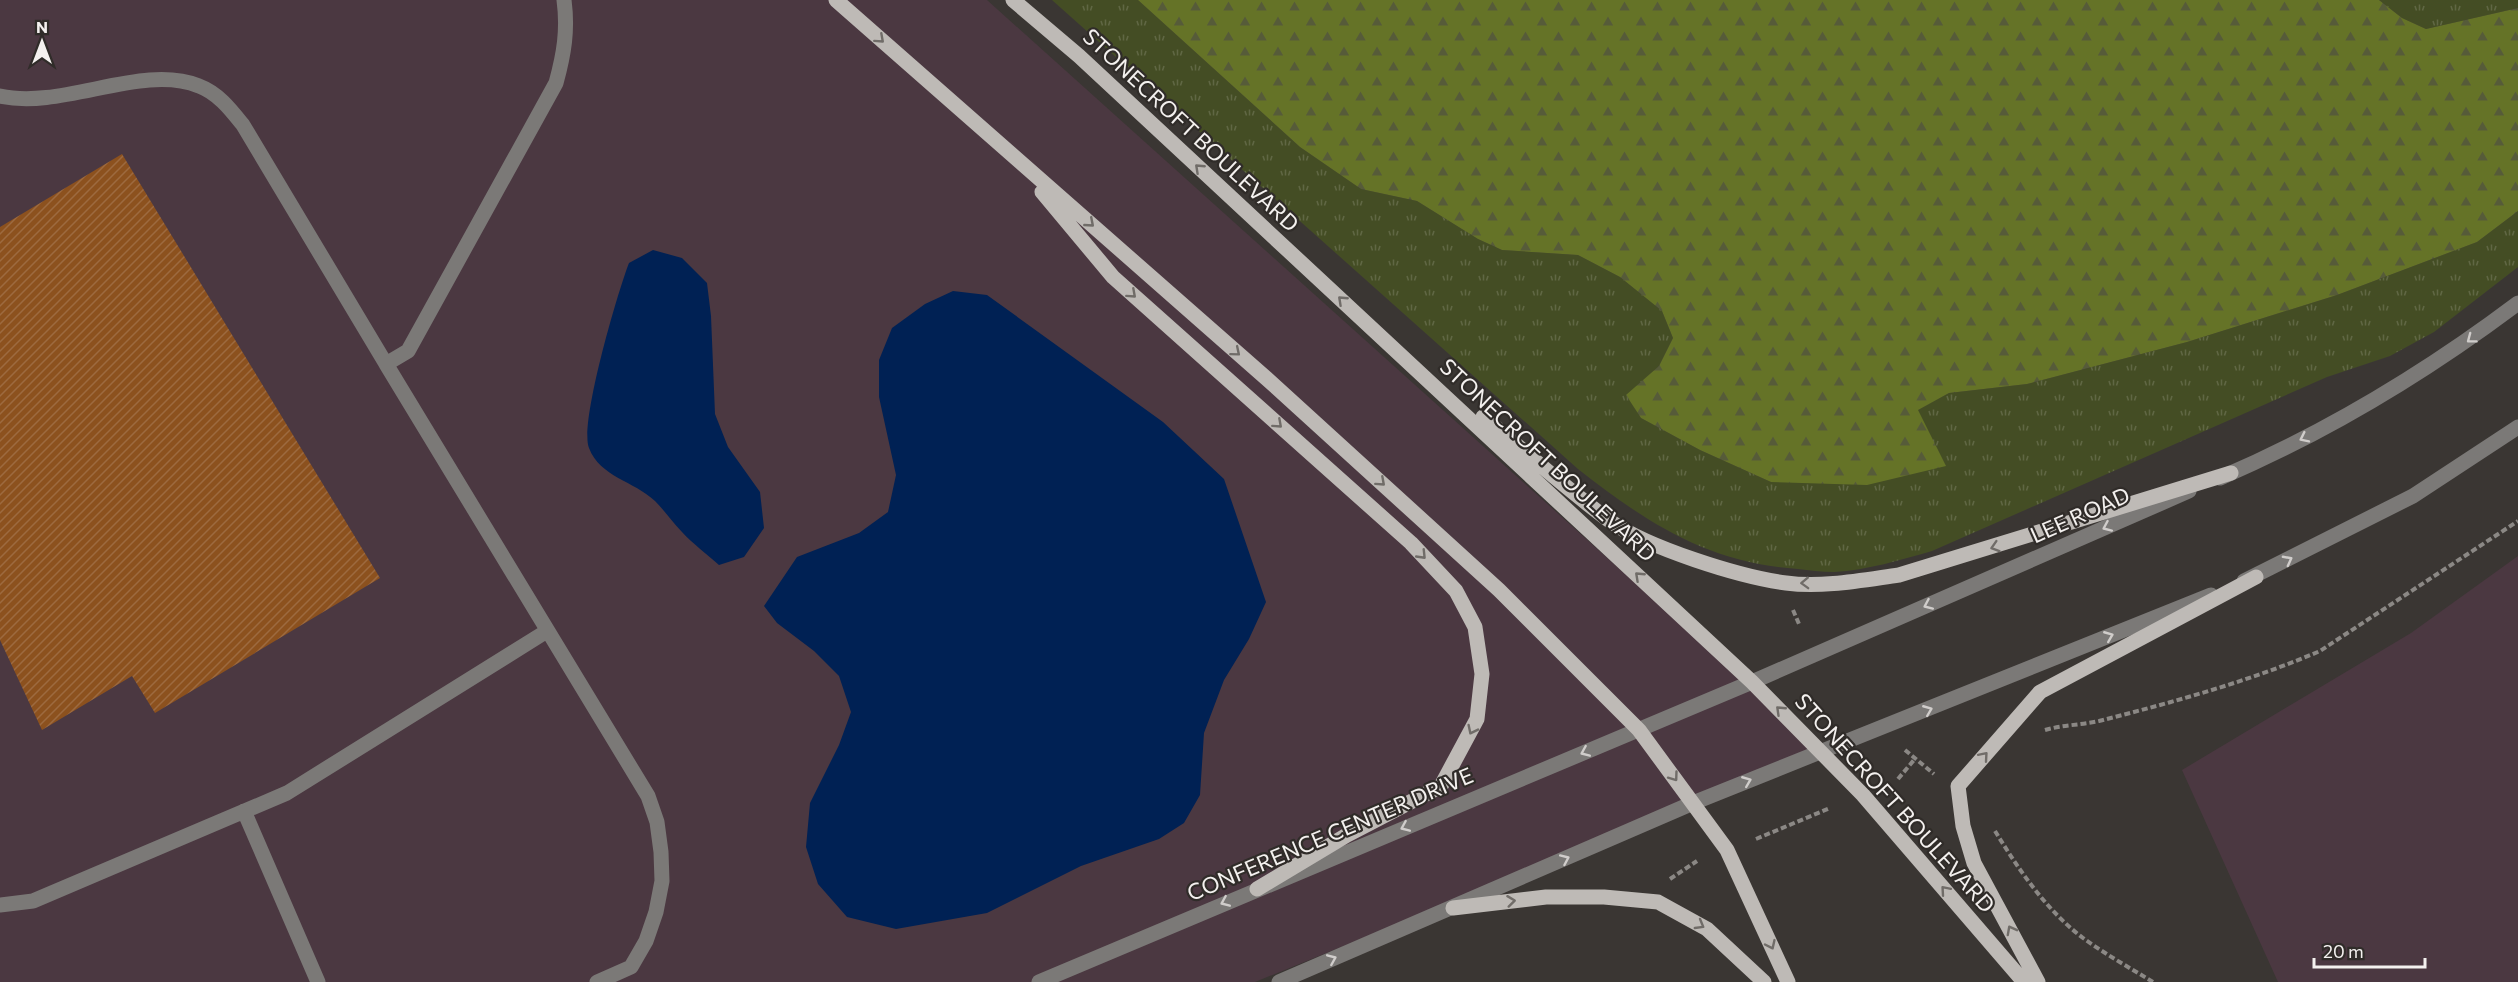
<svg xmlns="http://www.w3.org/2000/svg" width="2518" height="982" font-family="Commissioner,sans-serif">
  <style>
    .commercial { fill: #4b3841 }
    .grass { fill: url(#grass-tufts) }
    .forest { fill: url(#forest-firs) }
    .water { fill: #002154 }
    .building { fill: url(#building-hatch) }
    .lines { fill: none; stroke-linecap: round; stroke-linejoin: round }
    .path { stroke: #8b8885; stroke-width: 4; stroke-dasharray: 6 3; stroke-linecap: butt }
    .minor { stroke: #7b7977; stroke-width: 15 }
    .major { stroke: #bebab6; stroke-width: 15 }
    .oneway { stroke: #706c68 }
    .oneway2 { stroke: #d0cdcb }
    .labels { text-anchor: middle; stroke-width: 4.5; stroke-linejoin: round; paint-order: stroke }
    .street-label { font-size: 22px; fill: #f4f1ef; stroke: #302c29 }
  </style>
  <defs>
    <pattern id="grass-tufts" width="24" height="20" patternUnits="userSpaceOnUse" patternTransform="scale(1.5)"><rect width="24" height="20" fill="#444d24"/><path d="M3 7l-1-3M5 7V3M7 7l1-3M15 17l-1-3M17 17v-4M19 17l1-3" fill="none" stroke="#606744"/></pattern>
    <pattern id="forest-firs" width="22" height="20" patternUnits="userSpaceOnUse" patternTransform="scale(1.5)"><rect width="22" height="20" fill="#657327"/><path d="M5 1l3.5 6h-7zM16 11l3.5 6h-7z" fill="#565b39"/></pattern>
    <pattern id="building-hatch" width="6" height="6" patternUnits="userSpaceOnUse" patternTransform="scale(1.5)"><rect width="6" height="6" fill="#8c511e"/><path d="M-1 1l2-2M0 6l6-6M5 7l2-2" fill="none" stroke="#9d6a3f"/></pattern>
  </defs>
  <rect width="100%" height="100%" fill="#3a3633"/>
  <!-- commercial -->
  <path class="commercial" d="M0,0H987L1822,751L1255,982H0Z
    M2518,556V982H2278L2182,770L2411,633Z"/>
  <!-- grass -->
  <path class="grass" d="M1052,0H1138L1300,147L1361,189L1417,201L1478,239L1502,250L1578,255L1620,277L1662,311L1673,338L1659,366L1627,395L1641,418L1700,450L1771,482L1945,465L1917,410L1949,393L2027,384L2187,342L2337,295L2477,242L2518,211V267L2434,332L2390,356L2327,377L1932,551C1900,560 1868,570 1834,572C1822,572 1809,570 1798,569C1708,563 1647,523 1578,469Z
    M2379,0H2518V8L2426,29L2402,18Z"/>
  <!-- forest -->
  <path class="forest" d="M1138,0H2379L2402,18L2426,29L2518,8V211L2477,242L2337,295L2187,342L2027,384L1949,393L1918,410L1946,466L1867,485L1771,482L1700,450L1641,418L1626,395L1659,366L1673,338L1662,311L1620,277L1578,255L1502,250L1478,239L1417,201L1361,189L1300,147Z"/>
  <!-- water -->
  <path class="water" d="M653,250L682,258L707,283L711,316L715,414L728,447L760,492L764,528L744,557L719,565C707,554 693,544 682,532C672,522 665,511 655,501C634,481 600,477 589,448C579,424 618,291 629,263Z
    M953,291L987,295L1163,422L1224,479L1266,602L1249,639L1224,680L1204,733L1200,795L1184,823L1159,839L1081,866L987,913L896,929L847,917L818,884L806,847L810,803L839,745L851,712L839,676L814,651L777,623L764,606L797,557L859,533L888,512L896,475L879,397V360L892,328L925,304Z"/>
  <!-- building -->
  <path class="building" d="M122,154L380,578L155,713L132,676L42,730L0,640V227Z"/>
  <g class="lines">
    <!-- path -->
    <path class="path" d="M1793,610L1799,624
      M2045,730C2062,725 2081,725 2099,721C2174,702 2250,681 2320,651L2518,521
      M1905,750L1934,774
      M1898,779L1914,760
      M1995,831C2019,870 2046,910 2083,938C2105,954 2130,968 2153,982
      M1756,839L1830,808
      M1670,879L1697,861"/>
    <!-- minor -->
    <path class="minor" d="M0,96C63,110 142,63 199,86C218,93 231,110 243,125L386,364L408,351L556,83C564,54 568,30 564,0
      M386,364L648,796L657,822L661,852L662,881L656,912L646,941L631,967L597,982
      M2220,478C2327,432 2425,373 2518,303
      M2244,581L2413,496L2518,427
      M244,811L318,982
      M0,905L33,901L287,793L547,631
      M1039,982L1752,682L2189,491
      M1279,982L1693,803L2211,595"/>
    <!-- major -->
    <path class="major" d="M836,0L1266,378L1499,590L1639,730L1727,850L1788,982
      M1013,0L1079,56L1752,682L1863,795L2024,982
      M1042,192L1113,277L1411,543L1456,591L1475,627L1482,674L1477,719L1441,786L1347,835L1257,889
      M1483,417C1525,451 1566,489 1610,521C1648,548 1740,577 1786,583C1822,588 1863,580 1899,575L2231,473
      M1453,908L1546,897H1604L1658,902L1707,929L1764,982
      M2038,982L1974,863L1963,826L1958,786L2040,692L2256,577"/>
  </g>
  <!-- one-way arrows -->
  <defs><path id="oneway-chevron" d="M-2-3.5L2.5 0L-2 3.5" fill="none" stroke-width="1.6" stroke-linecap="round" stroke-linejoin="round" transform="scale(1.5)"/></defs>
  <g class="oneway">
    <use href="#oneway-chevron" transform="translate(880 39) rotate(42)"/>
    <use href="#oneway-chevron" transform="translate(1199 168) rotate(-137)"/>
    <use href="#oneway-chevron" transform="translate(1090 223) rotate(41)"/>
    <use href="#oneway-chevron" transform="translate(1132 294) rotate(42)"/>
    <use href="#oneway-chevron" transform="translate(1342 300) rotate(-137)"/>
    <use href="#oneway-chevron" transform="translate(1236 352) rotate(40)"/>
    <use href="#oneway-chevron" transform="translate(1278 424) rotate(42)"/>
    <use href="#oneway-chevron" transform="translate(1381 482) rotate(42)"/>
    <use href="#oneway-chevron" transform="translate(1995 547) rotate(163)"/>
    <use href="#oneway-chevron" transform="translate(1422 555) rotate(46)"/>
    <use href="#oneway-chevron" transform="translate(1639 576) rotate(-137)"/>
    <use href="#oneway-chevron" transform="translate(1805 583) rotate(178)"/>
    <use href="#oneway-chevron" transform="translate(1780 710) rotate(-136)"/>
    <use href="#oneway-chevron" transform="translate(1472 730) rotate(116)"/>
    <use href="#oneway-chevron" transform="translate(1984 756) rotate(-49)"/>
    <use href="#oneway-chevron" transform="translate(1674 777) rotate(54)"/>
    <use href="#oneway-chevron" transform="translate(1945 890) rotate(-131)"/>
    <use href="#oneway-chevron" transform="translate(1511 901) rotate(-7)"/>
    <use href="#oneway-chevron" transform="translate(1700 925) rotate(30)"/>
    <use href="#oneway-chevron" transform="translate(2011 930) rotate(-118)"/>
    <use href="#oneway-chevron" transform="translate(1771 945) rotate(65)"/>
  </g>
  <g class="oneway2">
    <use href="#oneway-chevron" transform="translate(2471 339) rotate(143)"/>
    <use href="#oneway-chevron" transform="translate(2304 438) rotate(154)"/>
    <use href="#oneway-chevron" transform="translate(2107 527) rotate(156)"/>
    <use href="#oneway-chevron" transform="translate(2288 560) rotate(-28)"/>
    <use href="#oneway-chevron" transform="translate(1928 605) rotate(156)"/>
    <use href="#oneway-chevron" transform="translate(2109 636) rotate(-22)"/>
    <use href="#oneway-chevron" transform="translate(1928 710) rotate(-22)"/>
    <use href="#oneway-chevron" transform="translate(1585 752) rotate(157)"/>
    <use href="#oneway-chevron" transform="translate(1747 781) rotate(-22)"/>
    <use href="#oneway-chevron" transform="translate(1405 827) rotate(157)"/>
    <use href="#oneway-chevron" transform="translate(1565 859) rotate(-24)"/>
    <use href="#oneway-chevron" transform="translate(1225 902) rotate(157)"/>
    <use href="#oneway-chevron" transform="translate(1332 959) rotate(-23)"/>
  </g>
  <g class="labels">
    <!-- street labels -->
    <g class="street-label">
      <text transform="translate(1191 130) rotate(43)" y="8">STONECROFT BOULEVARD</text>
      <text transform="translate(1548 460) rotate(43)" y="8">STONECROFT BOULEVARD</text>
      <text transform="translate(2080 515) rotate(-24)" y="8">LEE ROAD</text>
      <text transform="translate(1895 803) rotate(48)" y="8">STONECROFT BOULEVARD</text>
      <text transform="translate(1330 834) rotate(-23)" y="8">CONFERENCE CENTER DRIVE</text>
    </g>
  </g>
  <!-- north arrow -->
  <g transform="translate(42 42)" stroke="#302c29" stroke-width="4.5" paint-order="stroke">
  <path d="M0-4.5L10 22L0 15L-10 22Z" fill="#f4f1ef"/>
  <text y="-9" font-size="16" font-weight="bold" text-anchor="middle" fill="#f4f1ef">N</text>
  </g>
  <!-- scale -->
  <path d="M2314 958v9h111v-9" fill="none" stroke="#f4f1ef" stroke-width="3"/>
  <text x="2323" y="958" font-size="18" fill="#f4f1ef" stroke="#302c29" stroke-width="4.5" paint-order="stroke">20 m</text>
</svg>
